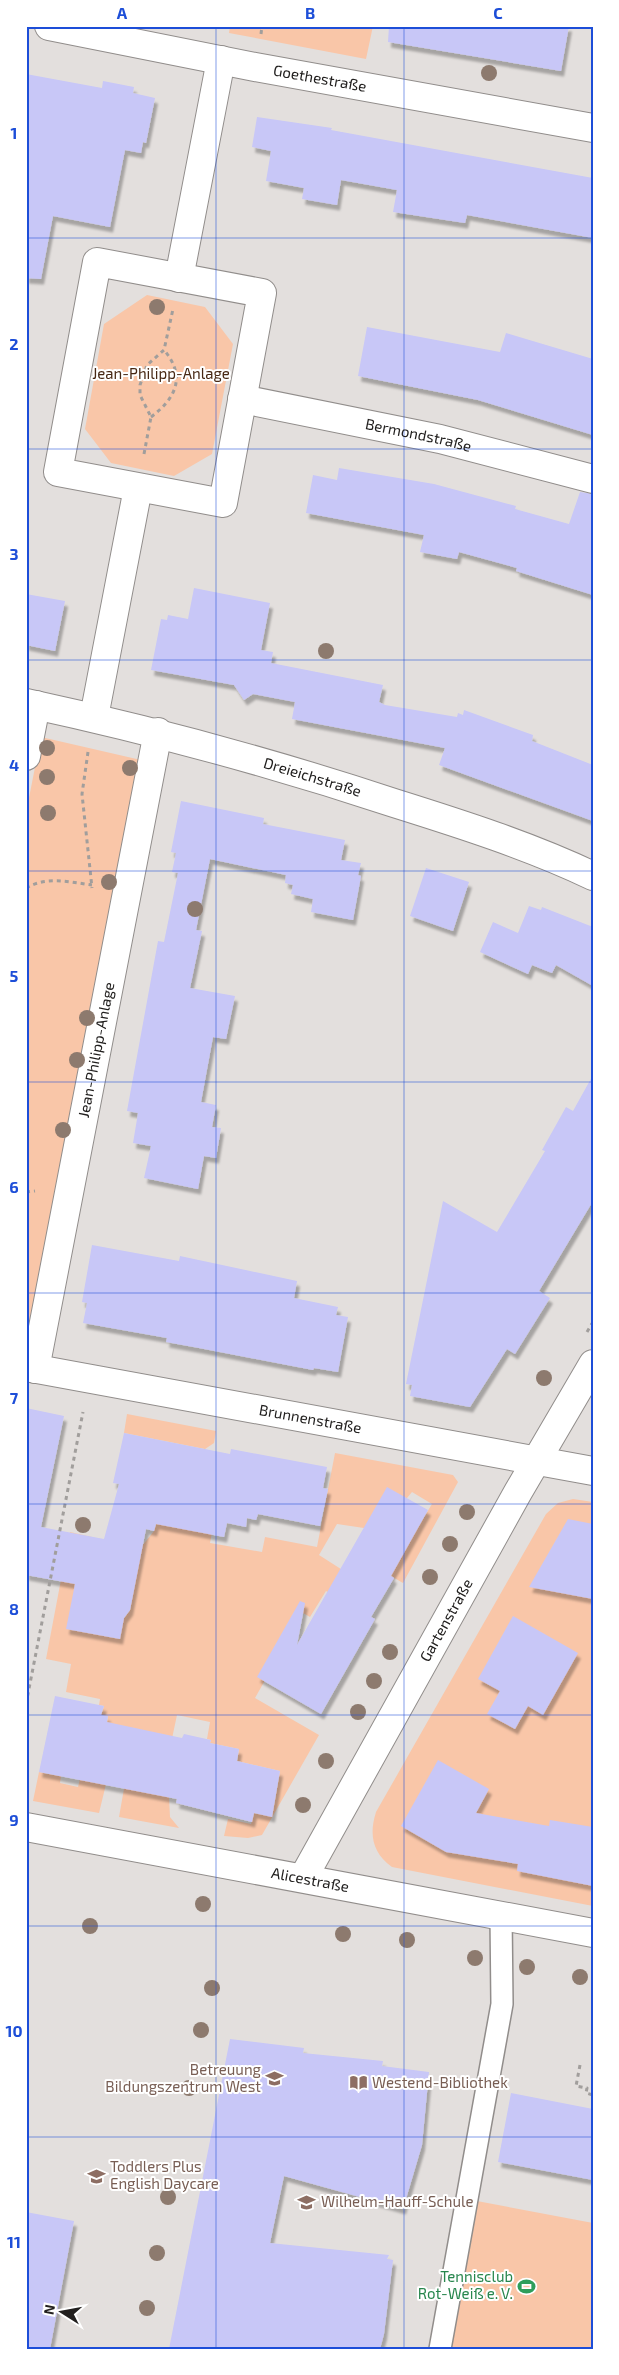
<svg xmlns="http://www.w3.org/2000/svg" width="619" height="2375" font-family="'Exo 2',sans-serif">
  <style>
    .green { fill: #f9c6a8 }
    .building { fill: #c8c7f7; filter: url(#shadow) }
    .lines { fill: none; stroke-linecap: round; stroke-linejoin: round }
    .service-casing { stroke: #918d8b; stroke-width: 24 }
    .minor-casing { stroke: #918d8b; stroke-width: 30 }
    .path { stroke: #a19e9c; stroke-width: 3; stroke-dasharray: 4 4; stroke-linecap: butt }
    .service { stroke: #fff; stroke-width: 21 }
    .minor { stroke: #fff; stroke-width: 28 }
    .tree { fill: #8d7a6e }
    .grid { fill: none; stroke: #1d4ed8; stroke-width: 1; stroke-opacity: 0.55 }
    .labels { text-anchor: middle; stroke-width: 4; stroke-linejoin: round; paint-order: stroke }
    .street-label { font-size: 15px; fill: #22201f; stroke: #fff }
    .park-label { font-size: 15px; fill: #472814; stroke: #fff }
    .education-label { font-size: 15px; fill: #785e54; stroke: #fff; text-anchor: start }
    .leisure-label { font-size: 15px; fill: #27864d; stroke: #fff; text-anchor: end }
    .neatline { fill: none; stroke: #1d4ed8; stroke-width: 2 }
    .grid-label { font-size: 16px; text-anchor: middle; font-weight: bold; fill: #1d4ed8 }
  </style>
  <defs>
    <filter id="shadow"><feDropShadow dx="3" dy="5.5" stdDeviation="1" flood-color="#0004"/></filter>
  </defs>
  <rect width="100%" height="100%" fill="#e3dfdd"/>
  <!-- green -->
  <path class="green" d="M230,26H373L366,59L229,33Z
    M147,295L205,307L233,344L212,454L174,476L111,463L85,429L104,324Z
    M41,737L141,760L30,1337L26,1336V813Z
    M127,1414L216,1431L214,1443L205,1449L124,1433Z
    M335,1453L453,1475L458,1482L403,1583L389,1575L432,1504L412,1492L407,1498L364,1528L337,1524L319,1555L344,1571L331,1594L326,1591L310,1617L303,1613L255,1698L319,1735L262,1835L248,1838L224,1836L228,1819L251,1824L254,1813L272,1816L280,1771L237,1761L239,1749L210,1743L211,1740L207,1739L210,1722L177,1715L160,1795L169,1797L170,1817L179,1828L119,1817L125,1783L107,1780L99,1813L33,1801L39,1772L61,1776L60,1783L78,1787L80,1779L95,1782L108,1716L101,1715L104,1706L99,1705L100,1699L66,1692L71,1664L46,1659L70,1532L92,1537L86,1565L124,1618L130,1610L142,1546L154,1531L156,1524L216,1511L210,1543L262,1552L265,1537L317,1547Z
    M573,1499L593,1502V1906L392,1867C372,1853 369,1834 376,1812L546,1514L558,1503Z
    M477,2201L593,2223V2349H450Z"/>
  <!-- building -->
  <path class="building" d="M389,26H569L561,71L388,42Z
    M26,74L102,88L103,81L134,87L133,93L155,98L146,143L143,142L141,153L125,150L110,227L53,216L41,279L26,278Z
    M257,117L332,128L331,130L593,178V238L467,215L465,223L393,212L397,190L341,180L337,205L302,199L304,188L266,181L271,151L252,147Z
    M367,327L500,352L506,333L593,359V435L478,400L358,376Z
    M339,468L434,484L516,506L515,509L569,524L580,492L593,494V595L516,571L517,568L459,552L457,559L420,552L424,535L306,513L313,475L337,480Z
    M194,588L270,603L261,650L273,652L271,663L383,685L379,702L385,705L457,717L458,713L463,715L464,710L533,735L532,741L593,765V821L439,765L445,748L292,719L295,702L253,694L244,700L234,685L151,670L161,619L167,620L168,615L188,619Z
    M26,594L65,601L55,651L26,645Z
    M181,801L264,818L263,824L345,840L341,860L361,863L358,875L361,876L353,920L311,912L313,899L291,894L293,885L285,883L286,875L210,859L196,930L202,931L190,988L235,996L226,1039L213,1037L201,1102L216,1105L212,1127L221,1128L216,1158L204,1156L198,1189L144,1178L151,1146L133,1143L138,1113L127,1111L158,941L164,942L178,873L172,872L176,853L171,852Z
    M426,868L469,882L453,931L410,916Z
    M529,906L541,910L542,907L593,927V986L556,965L552,973L532,965L528,974L480,952L493,922L518,933Z
    M593,1075V1201L539,1291L550,1298L515,1354L507,1349L470,1407L410,1396L412,1385L406,1384L443,1201L497,1232L545,1151L542,1150L566,1107L573,1111Z
    M92,1245L179,1261L180,1256L297,1281L294,1298L338,1307L336,1315L348,1317L338,1372L314,1368L313,1370L199,1348L166,1342L167,1338L83,1323L87,1303L82,1302Z
    M26,1408L64,1416L41,1527L104,1539L119,1484L113,1483L124,1433L230,1454L231,1449L327,1467L323,1488L328,1489L320,1526L258,1514L256,1520L247,1518L246,1527L227,1523L224,1537L156,1524L154,1531L146,1529L130,1610L124,1618L120,1639L66,1629L75,1584L26,1575Z
    M387,1487L428,1510L391,1576L394,1578L371,1617L375,1619L321,1714L257,1677L300,1601L305,1603L297,1645Z
    M568,1519L593,1524V1599L529,1587Z
    M513,1616L578,1653L543,1715L528,1706L515,1729L487,1714L500,1691L478,1679Z
    M55,1696L104,1706L101,1715L108,1716L107,1722L182,1738L184,1734L211,1740L210,1743L239,1749L237,1761L280,1771L272,1817L254,1813L252,1822L176,1803L177,1799L39,1772Z
    M438,1760L489,1789L476,1813L549,1826L550,1820L593,1827V1886L517,1871L518,1864L446,1852L401,1826Z
    M230,2039L304,2048L303,2053L383,2061L382,2066L429,2072L422,2145L403,2209L284,2176L270,2243L389,2255L387,2259L393,2260L384,2334L380,2349H169Z
    M511,2093L593,2109V2180L498,2162Z
    M26,2212L74,2221L50,2349H26Z"/>
  <g class="lines">
    <defs>
      <path id="service" d="M440,2349L502,2004L501,1915"/>
      <g id="minor">
        <path id="s1" d="M49,26L255,67L593,128"/>
        <path d="M97,262L262,293L223,503L58,472Z"/>
        <path d="M179,278L221,60"/>
        <path id="s2" d="M242,399L440,439L593,479"/>
        <path id="s3" d="M26,703C151,730 273,763 394,803C461,824 530,846 593,876"/>
        <path d="M94,717L138,488"/>
        <path d="M26,756L36,705"/>
        <path id="s4" d="M26,1367L593,1471"/>
        <path id="s5" d="M35,1369L158,732"/>
        <path id="s6" d="M26,1827L593,1933"/>
        <path id="s7" d="M303,1878L518,1492L593,1364"/>
      </g>
    </defs>
    <!-- service casing -->
    <use href="#service" class="service-casing"/>
    <!-- minor casing -->
    <use href="#minor" class="minor-casing"/>
    <!-- path -->
    <path class="path" d="M261,34L262,26
      M151,417C175,399 187,377 164,350
      M144,454L151,417L140,395V385L147,365L164,350L173,309
      M88,752L82,794L92,888
      M26,888C47,876 69,882 92,885
      M26,1192L35,1191
      M587,1332L593,1322
      M26,1704L83,1412
      M580,2065L576,2086L587,2088L586,2093L593,2095"/>
    <!-- service -->
    <use href="#service" class="service"/>
    <!-- minor -->
    <use href="#minor" class="minor"/>
  </g>
  <!-- trees -->
  <g class="tree">
    <circle cx="489" cy="73" r="8"/>
    <circle cx="157" cy="307" r="8"/>
    <circle cx="326" cy="651" r="8"/>
    <circle cx="47" cy="748" r="8"/>
    <circle cx="130" cy="768" r="8"/>
    <circle cx="47" cy="777" r="8"/>
    <circle cx="48" cy="813" r="8"/>
    <circle cx="109" cy="882" r="8"/>
    <circle cx="195" cy="909" r="8"/>
    <circle cx="87" cy="1018" r="8"/>
    <circle cx="77" cy="1060" r="8"/>
    <circle cx="63" cy="1130" r="8"/>
    <circle cx="544" cy="1378" r="8"/>
    <circle cx="467" cy="1512" r="8"/>
    <circle cx="83" cy="1525" r="8"/>
    <circle cx="450" cy="1544" r="8"/>
    <circle cx="430" cy="1577" r="8"/>
    <circle cx="390" cy="1652" r="8"/>
    <circle cx="374" cy="1681" r="8"/>
    <circle cx="358" cy="1712" r="8"/>
    <circle cx="326" cy="1761" r="8"/>
    <circle cx="303" cy="1805" r="8"/>
    <circle cx="203" cy="1904" r="8"/>
    <circle cx="90" cy="1926" r="8"/>
    <circle cx="343" cy="1934" r="8"/>
    <circle cx="407" cy="1940" r="8"/>
    <circle cx="475" cy="1958" r="8"/>
    <circle cx="527" cy="1967" r="8"/>
    <circle cx="580" cy="1977" r="8"/>
    <circle cx="212" cy="1988" r="8"/>
    <circle cx="201" cy="2030" r="8"/>
    <circle cx="189" cy="2088" r="8"/>
    <circle cx="168" cy="2197" r="8"/>
    <circle cx="157" cy="2253" r="8"/>
    <circle cx="147" cy="2308" r="8"/>
  </g>
  <!-- grid -->
  <path class="grid" d="M216,26V2349M404,26V2349M26,238H593M26,449H593M26,660H593M26,871H593M26,1082H593M26,1293H593M26,1504H593M26,1715H593M26,1926H593M26,2137H593"/>
  <!-- icons -->
  <defs>
    <symbol id="school-bare" viewBox="-9 -9 18 18"><path d="M0-5L7-2L0 1L-7-2ZM-4 1L0 2.5L4 1V4Q0 6-4 4Z" fill="#8d6e63" stroke="#fff" stroke-width="2.5" paint-order="stroke"/></symbol>
    <symbol id="library-bare" viewBox="-9 -9 18 18"><path d="M-6-4Q-3-5.5-.7-3.5V5Q-3 3-6 4ZM6-4Q3-5.5 .7-3.5V5Q3 3 6 4Z" fill="#8d6e63" stroke="#fff" stroke-width="2.5" paint-order="stroke"/></symbol>
    <symbol id="stadium-bare" viewBox="-9 -9 18 18"><path d="M0-5a6.5 5 0 1 0 0 10a6.5 5 0 1 0 0-10ZM-3.5-1.8h7v3.6h-7Z" fill="#2e9e5b" stroke="#fff" stroke-width="2.5" paint-order="stroke"/></symbol>
  </defs>
  <g fill-rule="evenodd">
    <use href="#school-bare" x="262" y="2066" width="25" height="25"/>
    <use href="#library-bare" x="346" y="2070" width="25" height="25"/>
    <use href="#school-bare" x="84" y="2164" width="25" height="25"/>
    <use href="#school-bare" x="294" y="2190" width="25" height="25"/>
    <use href="#stadium-bare" x="514" y="2274" width="25" height="25"/>
  </g>
  <g class="labels">
    <!-- street labels -->
    <g class="street-label">
      <text dy="5" stroke="none"><textPath href="#s1" startOffset="276">Goethestraße</textPath></text>
      <text dy="5" stroke="none"><textPath href="#s2" startOffset="180">Bermondstraße</textPath></text>
      <text dy="5" stroke="none"><textPath href="#s3" startOffset="296">Dreieichstraße</textPath></text>
      <text dy="5" stroke="none"><textPath href="#s5" startOffset="325">Jean-Philipp-Anlage</textPath></text>
      <text dy="5" stroke="none"><textPath href="#s4" startOffset="289">Brunnenstraße</textPath></text>
      <text dy="5" stroke="none"><textPath href="#s7" startOffset="295">Gartenstraße</textPath></text>
      <text dy="5" stroke="none"><textPath href="#s6" startOffset="289">Alicestraße</textPath></text>
    </g>
    <!-- park labels -->
    <g class="park-label">
      <text x="161" y="379">Jean-Philipp-Anlage</text>
    </g>
    <!-- education labels -->
    <g class="education-label">
      <text x="261" y="2075" text-anchor="end">Betreuung<tspan x="261" dy="17">Bildungszentrum West</tspan></text>
      <text x="372" y="2088">Westend-Bibliothek</text>
      <text x="110" y="2172">Toddlers Plus<tspan x="110" dy="17">English Daycare</tspan></text>
      <text x="321" y="2207">Wilhelm-Hauff-Schule</text>
    </g>
    <!-- leisure labels -->
    <g class="leisure-label">
      <text x="513" y="2282">Tennisclub<tspan x="513" dy="17">Rot-Weiß e. V.</tspan></text>
    </g>
  </g>
  <!-- border -->
  <rect width="619" height="2375" fill="none" stroke="#ffffff" stroke-width="55"/>
  <!-- north arrow -->
  <g transform="translate(62 2312) rotate(281)" stroke="#ffffff" stroke-width="4" paint-order="stroke">
  <path d="M0-4L9 19L0 12L-9 19Z" fill="#22201f"/>
  <text y="-8" font-size="14" font-weight="bold" text-anchor="middle" fill="#22201f">N</text>
  </g>
  <rect x="28" y="28" width="564" height="2320" class="neatline"/>
  <g class="grid-label">
    <text x="122" y="19">A</text>
    <text x="310" y="19">B</text>
    <text x="498" y="19">C</text>
    <text x="14" y="139">1</text>
    <text x="14" y="350">2</text>
    <text x="14" y="560">3</text>
    <text x="14" y="771">4</text>
    <text x="14" y="982">5</text>
    <text x="14" y="1193">6</text>
    <text x="14" y="1404">7</text>
    <text x="14" y="1615">8</text>
    <text x="14" y="1826">9</text>
    <text x="14" y="2037">10</text>
    <text x="14" y="2248">11</text>
  </g>
</svg>
